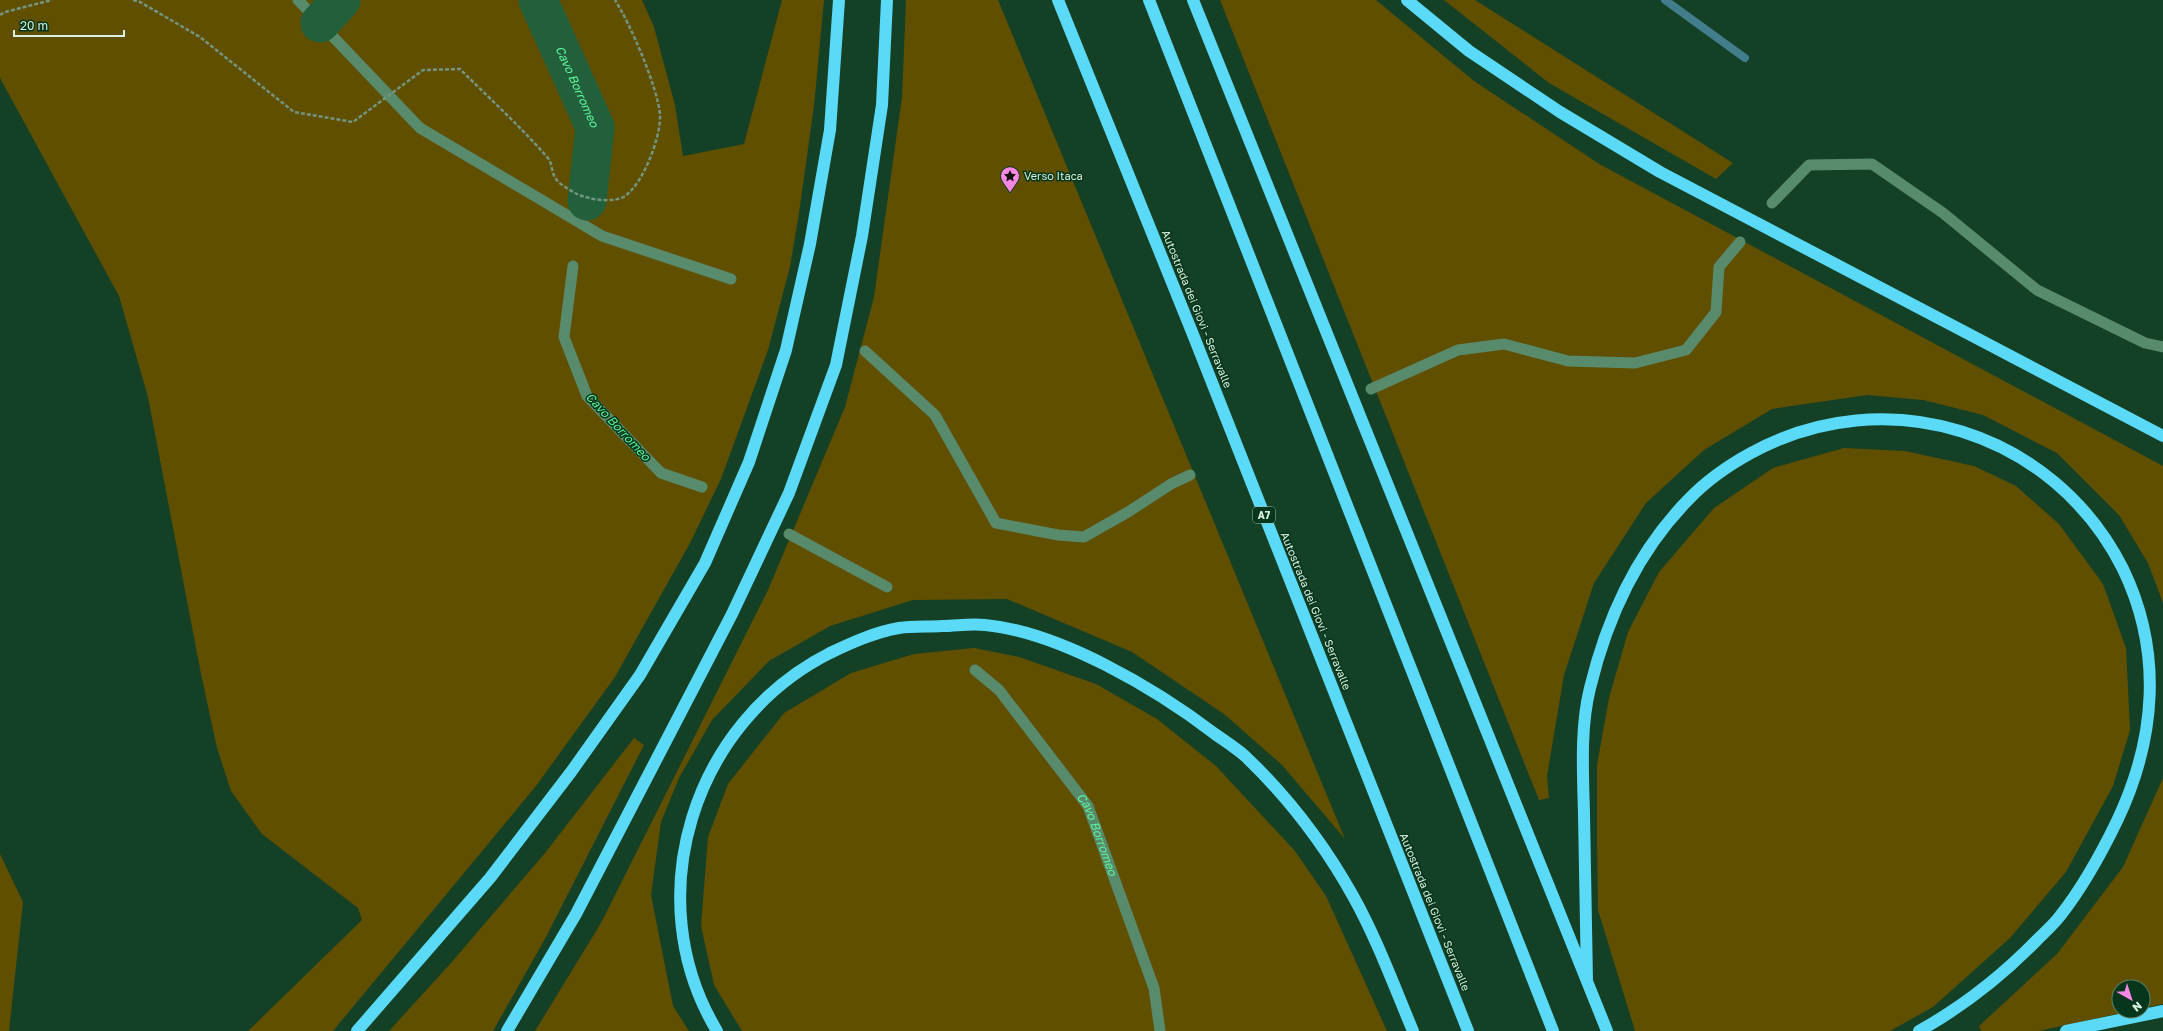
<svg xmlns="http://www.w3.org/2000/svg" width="2163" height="1031" font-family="'Golos Text',sans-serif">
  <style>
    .green { fill: #614f00 }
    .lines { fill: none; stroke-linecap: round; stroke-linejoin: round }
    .stream { stroke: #588b6c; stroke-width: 11 }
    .canal { stroke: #21603b; stroke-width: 39 }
    .path { stroke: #73957f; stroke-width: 2.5; stroke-dasharray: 4 2; stroke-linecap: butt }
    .lane { stroke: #417d8b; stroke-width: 8 }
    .highway { stroke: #5adaf6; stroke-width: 12 }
    .labels { text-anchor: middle; stroke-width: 3; stroke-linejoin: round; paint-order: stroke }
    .shield { fill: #06361c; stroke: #9ab8a4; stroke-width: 1 }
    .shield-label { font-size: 10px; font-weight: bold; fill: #d9f0df }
    .poi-label { font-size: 11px; fill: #d9f0df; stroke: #06361c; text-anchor: start }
    .street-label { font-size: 11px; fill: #d9f0df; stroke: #06361c }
    .water-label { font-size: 12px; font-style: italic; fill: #5ef49d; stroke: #06361c }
  </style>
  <rect width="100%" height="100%" fill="#144026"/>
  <!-- green -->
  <path class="green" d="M0,0H642L654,27L675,105L683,156L744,144L782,0H824L814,106L799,213L790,267L768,350L721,479L690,543L615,677L536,786L333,1031H248L362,920L358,908L262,834L231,791L217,748L201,674L148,397L119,296L0,78Z
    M906,0H998L1345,839L1282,765L1224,714L1132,652L1007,599L913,600L830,626L769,661L712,720L679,778L661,822L651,895L673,1006L689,1031H535L601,923L768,590L845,407L874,297L902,97Z
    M1220,0H1376L1474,81L1601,165L2163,466V603L2148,563L2119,515L2057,453L1983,415L1923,400L1867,395L1772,409L1704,450L1646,503L1594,583L1564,675L1547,776L1549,798L1539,800Z
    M1444,0H1475L1733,163L1716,179L1549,83Z
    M1844,448L1905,451L1974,466L2016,486L2059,524L2103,584L2126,648L2130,730L2113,786L2066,872L2010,938L1933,1007L1890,1031H1635L1598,910L1597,840V765L1609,698L1628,632L1659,572L1714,508L1773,468Z
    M974,648L1019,657L1096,684L1157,719L1216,766L1295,851L1326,896L1387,1031H742L714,985L701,926L708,837L728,784L784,713L851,673L914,654Z
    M634,738L644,745L546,937L493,1031H389L451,963L545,853Z
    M2163,778V1004L2143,1008V987H2119V1011H2130L2039,1031H1981L1979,1026L2057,954L2123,867Z
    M0,854L23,902L9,1031H0Z"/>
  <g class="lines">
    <!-- stream -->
    <g class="stream">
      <path d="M298,0L420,128L602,236L731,279"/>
      <path d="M1772,203L1809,165L1872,164L1943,213L2037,290L2145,343L2163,347"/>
      <path d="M573,266L564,337L587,396L661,473L702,487"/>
      <path d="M865,351L935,415L996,523L1058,535L1084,537L1128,512L1171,484L1190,475"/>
      <path d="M1371,389L1458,350L1504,344L1568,361L1635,363L1686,350L1716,312L1719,267L1740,242"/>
      <path d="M789,534L887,587"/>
      <path id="s1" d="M975,670L999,690L1088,806L1154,988L1160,1031"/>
    </g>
    <!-- canal -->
    <g class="canal">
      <path id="s2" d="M538,0L595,127L587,201"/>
      <path d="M320,23L341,0"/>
    </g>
    <!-- path -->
    <path class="path" d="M133,0L140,2L200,37L294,112L353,122L423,70L460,69C489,98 520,126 547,157C553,163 551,173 556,179C559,184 570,190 575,193C586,199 614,204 625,196C643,184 661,137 660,115C658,88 630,23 615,0
      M0,15L5,12L52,0"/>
    <!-- lane -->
    <path class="lane" d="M1665,0L1745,58"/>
    <!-- highway -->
    <path class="highway" d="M1058,0L1194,337L1468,1031
      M1149,0L1553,1031
      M1193,0L1607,1031
      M1407,0L1469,51L1560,112L1660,172L2163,436
      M1587,981C1586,925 1585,870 1584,814C1583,773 1580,728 1590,688C1607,618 1637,552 1688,500C1706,481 1729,465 1751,453C1886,379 2054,431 2123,569C2163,652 2156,739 2117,821C2101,854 2083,887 2060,916C2054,924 2045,932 2038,939C2002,976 1964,1006 1919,1031
      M357,1031L490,878L571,772L640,675L705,563L749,462L786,350L810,244L830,130L839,0
      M507,1031L576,914L732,614L789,493L836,365L862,236L882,105L887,0
      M717,1031C637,898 693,722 830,653C851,643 875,632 899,628C913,626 928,627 942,626C956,626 971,623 985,625C1060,632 1156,689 1215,734C1225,741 1236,748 1245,756C1287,796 1325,846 1353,896C1377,939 1394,986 1413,1031
      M2066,1031L2163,1011"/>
  </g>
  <!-- icons -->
  <defs>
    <symbol id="sight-pin" viewBox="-11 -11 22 30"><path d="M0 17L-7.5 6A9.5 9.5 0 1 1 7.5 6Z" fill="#fb87e5" stroke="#06361c"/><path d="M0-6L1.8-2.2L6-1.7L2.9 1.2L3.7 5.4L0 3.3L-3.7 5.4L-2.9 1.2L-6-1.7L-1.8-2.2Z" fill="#111"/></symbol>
  </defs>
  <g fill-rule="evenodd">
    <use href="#sight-pin" x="999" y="165" width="22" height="30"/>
  </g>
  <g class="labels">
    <!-- shield labels -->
    <rect class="shield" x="1253" y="507" width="22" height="16" rx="3"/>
    <g class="shield-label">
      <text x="1264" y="519">A7</text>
    </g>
    <!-- poi labels -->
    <g class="poi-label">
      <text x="1024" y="180">Verso Itaca</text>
    </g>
    <!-- street labels -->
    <g class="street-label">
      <text transform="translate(1197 309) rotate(68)" y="4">Autostrada dei Giovi - Serravalle</text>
      <text transform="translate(1316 611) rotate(68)" y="4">Autostrada dei Giovi - Serravalle</text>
      <text transform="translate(1435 912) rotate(68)" y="4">Autostrada dei Giovi - Serravalle</text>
    </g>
    <!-- water labels -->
    <g class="water-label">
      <text dy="4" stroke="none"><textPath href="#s2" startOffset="95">Cavo Borromeo</textPath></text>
      <text transform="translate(618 427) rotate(47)" y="4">Cavo Borromeo</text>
      <text dy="4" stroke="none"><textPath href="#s1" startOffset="207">Cavo Borromeo</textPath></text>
    </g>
  </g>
  <!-- north arrow -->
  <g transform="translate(2131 999) rotate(141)"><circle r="19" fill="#06361c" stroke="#5a806a"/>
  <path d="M0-3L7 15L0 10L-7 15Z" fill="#fb87e5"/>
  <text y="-6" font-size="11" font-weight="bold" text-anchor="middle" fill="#d9f0df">N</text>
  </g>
  <!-- scale -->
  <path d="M14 30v6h110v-6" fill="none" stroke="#d9f0df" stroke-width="2"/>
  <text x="20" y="30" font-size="12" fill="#d9f0df" stroke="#06361c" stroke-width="3" paint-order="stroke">20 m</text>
</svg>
